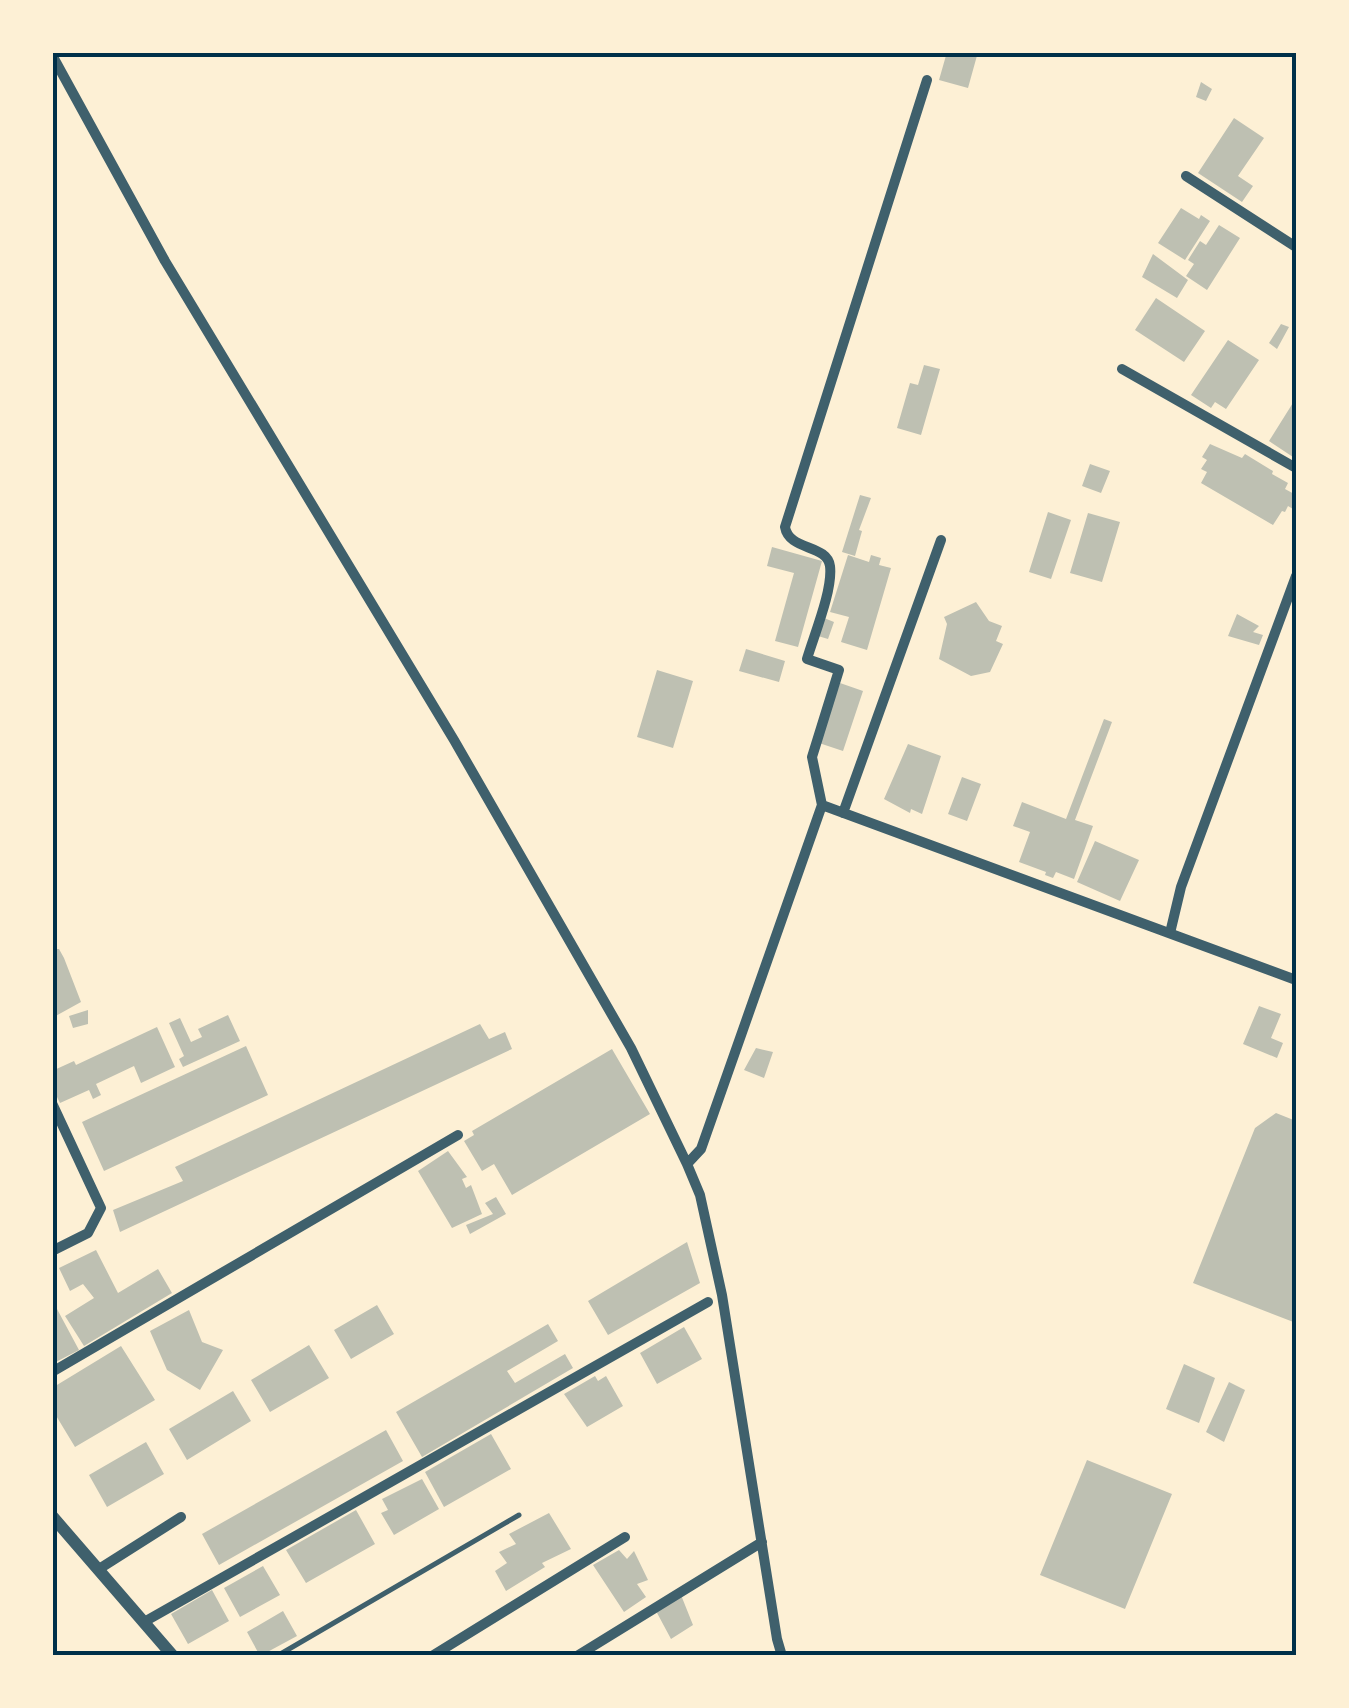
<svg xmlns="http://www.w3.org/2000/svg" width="1349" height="1708" font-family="Raleway,sans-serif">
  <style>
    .building { fill: #bec0b2 }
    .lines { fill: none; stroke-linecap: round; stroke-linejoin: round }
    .service { stroke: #3f606c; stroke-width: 5 }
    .minor { stroke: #3f606c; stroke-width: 10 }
    .tertiary { stroke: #3f606c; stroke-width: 12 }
    .neatline { fill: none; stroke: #003049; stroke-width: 4 }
  </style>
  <rect width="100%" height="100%" fill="#fdf0d5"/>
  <!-- building -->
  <path class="building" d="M947,52H978L968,88L939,80Z
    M1201,82L1212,89L1206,101L1196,97Z
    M1234,118L1264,138L1238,176L1253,186L1242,202L1198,173Z
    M1181,208L1199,219L1201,215L1210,221L1185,260L1158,243Z
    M1219,225L1240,238L1207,290L1186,276L1194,264L1188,260L1200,241L1206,245Z
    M1153,254L1188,280L1177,298L1142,277Z
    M1156,298L1205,331L1184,362L1135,330Z
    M1281,324L1289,327L1277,349L1269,343Z
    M1228,340L1259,360L1226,409L1215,402L1211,408L1191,395Z
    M924,365L940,369L921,435L897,428L910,383L918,385Z
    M1296,398V459L1269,441Z
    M1210,444L1242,458L1245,454L1273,471L1272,474L1288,483L1285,489L1296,495L1293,509L1288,506L1285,512L1282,511L1273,525L1201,483L1207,472L1201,469L1207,460L1202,457Z
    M1090,464L1110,471L1101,493L1082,486Z
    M860,495L871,498L859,530L862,531L855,556L842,552Z
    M1048,512L1071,520L1051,579L1029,572Z
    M1088,513L1120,522L1102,582L1070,573Z
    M772,547L822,561L798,647L775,641L794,573L767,566Z
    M848,555L869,562L871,555L881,558L879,565L891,568L867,650L841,642L849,617L830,612Z
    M976,602L989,621L1002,626L996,641L1003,644L990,672L971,676L939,659L947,624L944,617Z
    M1237,614L1259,626L1253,632L1263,635L1259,645L1228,636Z
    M824,618L834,622L828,639L818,636Z
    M746,649L785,661L779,682L739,671Z
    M657,670L693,681L673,748L637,737Z
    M840,683L863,691L843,751L819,743Z
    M1104,719L1112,722L1075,820L1093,826L1074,879L1056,872L1053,878L1045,875L1046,872L1019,862L1030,832L1013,826L1022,802L1066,819Z
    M908,744L941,756L922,814L911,809L910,813L884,799Z
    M962,777L981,784L967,821L948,814Z
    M1095,841L1139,860L1120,901L1077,882Z
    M52,949H59L64,958L81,1002L52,1018Z
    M1259,1006L1281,1014L1271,1038L1283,1043L1277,1058L1243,1044Z
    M88,1010V1024L73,1028L69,1016Z
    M228,1015L240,1041L183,1067L179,1059L184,1056L169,1023L180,1018L191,1042L202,1037L198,1029Z
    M480,1024L489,1039L505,1032L512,1049L120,1232L113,1210L183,1181L175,1167Z
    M157,1027L175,1067L141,1083L134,1066L96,1084L101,1095L93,1099L89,1090L60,1103L52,1087V1071L74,1061L76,1065Z
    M246,1046L268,1095L104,1171L82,1122Z
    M756,1048L773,1052L764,1078L744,1070Z
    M612,1049L650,1114L512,1195L494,1164L482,1171L464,1141L474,1135L472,1131Z
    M1276,1113L1296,1121V1323L1193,1283L1255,1128Z
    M448,1151L467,1177L462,1179L466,1188L471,1185L482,1214L452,1228L418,1171Z
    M496,1197L506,1214L470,1234L466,1225L493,1214L485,1203Z
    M687,1242L700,1283L608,1335L588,1301Z
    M96,1250L118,1293L158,1269L172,1293L84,1346L65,1316L94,1298L83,1284L70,1291L59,1268Z
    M377,1305L394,1334L351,1359L334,1330Z
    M57,1309L79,1350L52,1364V1312Z
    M189,1310L202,1342L223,1350L200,1390L167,1370L150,1331Z
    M548,1324L558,1341L507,1371L515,1383L565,1354L573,1368L422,1457L396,1412Z
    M684,1327L702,1359L657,1384L640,1353Z
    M309,1345L329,1378L270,1412L251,1380Z
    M121,1346L155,1400L75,1447L52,1409V1388Z
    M1184,1364L1215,1378L1199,1423L1166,1409Z
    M595,1376L598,1381L606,1376L623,1406L587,1427L564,1394Z
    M1229,1382L1245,1390L1224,1442L1206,1432Z
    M233,1391L251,1421L187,1460L169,1429Z
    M386,1430L403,1461L219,1565L202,1534Z
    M491,1434L511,1469L444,1507L425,1472Z
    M146,1442L164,1474L107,1507L89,1475Z
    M1087,1460L1172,1494L1125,1609L1040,1575Z
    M422,1479L439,1509L394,1535L381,1513L388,1510L382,1499Z
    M356,1510L375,1544L306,1583L286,1550Z
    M549,1513L571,1549L542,1563L545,1567L506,1591L495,1571L507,1563L499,1552L516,1544L509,1534Z
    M619,1550L627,1559L634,1551L648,1580L637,1584L646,1597L624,1612L593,1565Z
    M263,1566L280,1595L240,1617L224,1588Z
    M212,1590L229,1621L188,1644L171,1614Z
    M681,1595L693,1625L671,1639L656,1611Z
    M283,1611L297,1636L260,1656L247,1632Z"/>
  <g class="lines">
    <!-- service -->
    <path class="service" d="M277,1656L519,1515"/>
    <!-- minor -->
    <path class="minor" d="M52,55L165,261L454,740L631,1048L687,1164L700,1195L722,1295L777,1639L782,1656
      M1186,176L1296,247
      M1122,369L1296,468
      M822,805L812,757L839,670L807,659C814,635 833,590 830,566C827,544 789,551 785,527L927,80
      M843,813L941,540
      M1170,933L1181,887L1296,576
      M52,1103L101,1208L88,1233L52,1251
      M687,1164L701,1149L822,805L1296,980
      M52,1372L458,1135
      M99,1569L181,1517
      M144,1622L708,1302
      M432,1656L625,1537
      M577,1656L762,1542"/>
    <!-- tertiary -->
    <path class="tertiary" d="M52,1516L173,1656"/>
  </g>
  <!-- border -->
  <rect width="1349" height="1708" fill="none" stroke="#fdf0d5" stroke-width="110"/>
  <rect x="55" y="55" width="1239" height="1598" class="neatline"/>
</svg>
